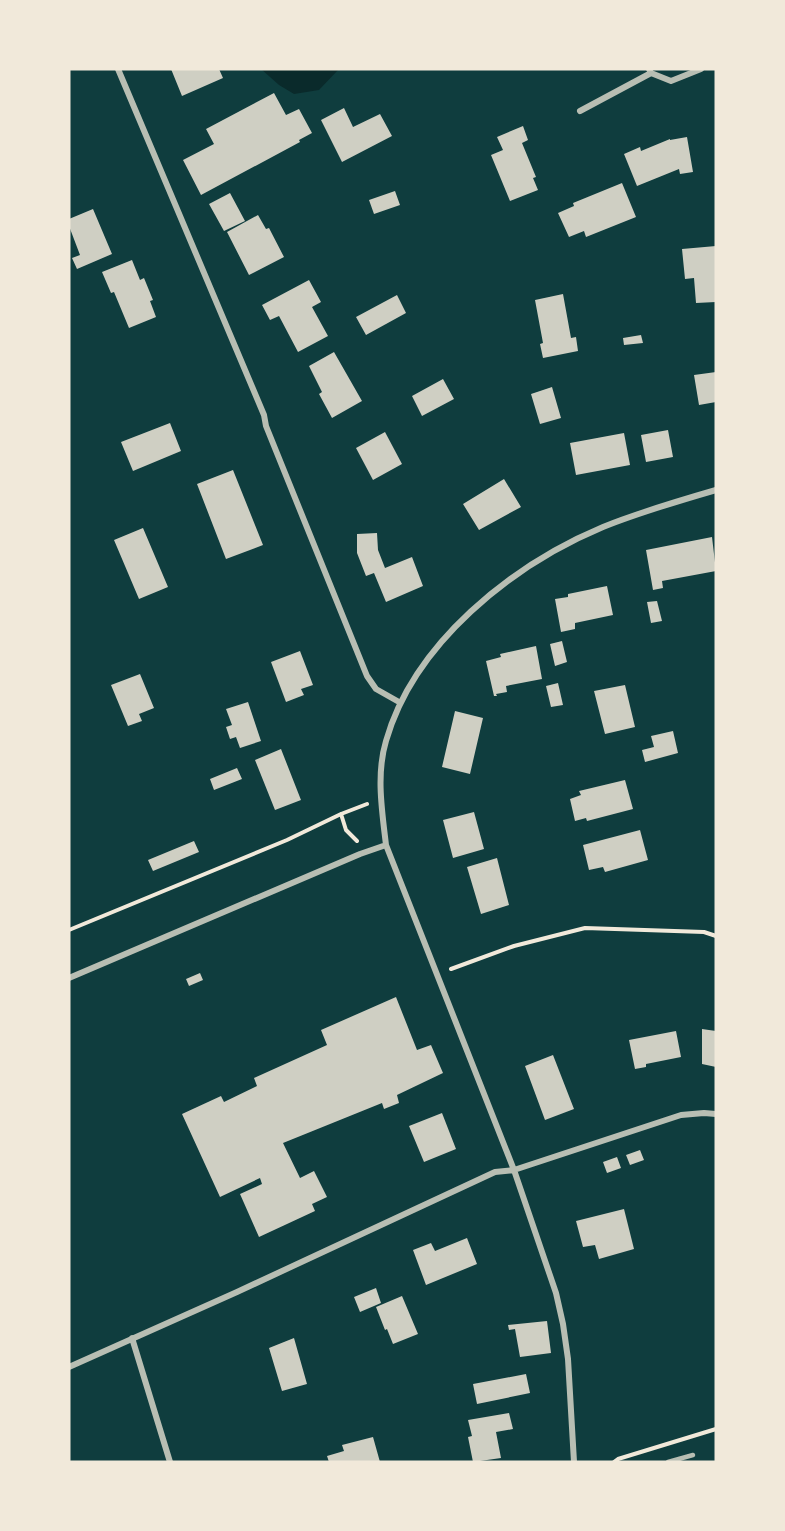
<svg xmlns="http://www.w3.org/2000/svg" width="785" height="1531" font-family="Inter,sans-serif">
  <style>
    .water { fill: #0a2a2b }
    .building { fill: #cfcfc3 }
    .lines { fill: none; stroke-linecap: round; stroke-linejoin: round }
    .path { stroke: #f1e9da; stroke-width: 4 }
    .service { stroke: #b8beb3; stroke-width: 4.5 }
    .minor { stroke: #b8beb3; stroke-width: 6 }
  </style>
  <rect width="100%" height="100%" fill="#0f3d3e"/>
  <!-- water -->
  <path class="water" d="M261,69H339L319,90L294,94L279,85Z"/>
  <!-- building -->
  <path class="building" d="M171,69H219L223,78L182,96Z
    M274,93L286,115L299,109L312,133L299,140L300,142L201,195L183,160L214,144L206,129Z
    M344,108L353,127L380,114L392,136L342,162L321,120Z
    M523,126L528,140L522,143L536,177L533,178L538,190L510,201L491,155L503,150L497,137Z
    M687,137L693,172L680,174L679,169L637,186L624,154L640,147L641,151L670,139V140Z
    M622,183L636,217L586,237L584,231L569,237L558,213L574,206L573,203Z
    M395,191L400,205L374,214L369,200Z
    M230,193L245,221L224,231L209,204Z
    M93,209L112,254L77,269L72,258L80,255L69,226V219Z
    M258,215L266,229L269,228L284,257L249,275L227,232Z
    M716,246V302L696,303L694,278L685,279L682,249Z
    M132,260L140,280L144,278L153,300L150,301L156,317L129,328L114,292L111,293L102,272Z
    M309,280L321,302L312,307L328,336L298,352L279,316L270,320L262,305Z
    M563,294L571,338L576,337L578,351L543,358L540,344L543,343L535,300Z
    M397,295L406,313L366,335L356,317Z
    M641,335L643,343L624,345L623,338Z
    M334,352L362,401L332,418L319,394L322,392L309,366Z
    M716,372V402L699,405L694,375Z
    M443,379L454,399L422,416L412,396Z
    M552,387L561,418L540,424L531,394Z
    M170,423L181,451L133,471L121,442Z
    M668,430L673,457L646,462L641,435Z
    M385,432L402,464L373,480L356,448Z
    M624,433L630,465L576,475L570,443Z
    M233,470L263,545L226,559L197,484Z
    M504,479L521,507L479,530L463,504Z
    M143,528L168,587L139,599L114,540Z
    M377,533L378,550L385,568L412,557L423,586L386,602L374,573L366,576L357,553V534Z
    M712,537L716,571L662,581L663,588L653,590L646,550Z
    M607,586L613,615L575,623V629L561,632L555,599L568,597V594Z
    M657,601L662,621L651,623L647,602Z
    M562,641L567,662L555,666L550,644Z
    M536,646L542,679L506,686L507,692L496,694L497,696H494L486,661L501,657L500,654Z
    M300,651L313,685L301,689L304,695L286,702L271,662Z
    M140,674L154,708L139,714L142,721L128,726L111,685Z
    M558,683L563,705L551,707L546,686Z
    M625,685L635,727L605,734L594,691Z
    M248,702L261,741L240,748L236,737L230,739L226,727L232,725L226,709Z
    M455,711L483,718L470,774L442,767Z
    M673,731L678,753L645,762L642,750L654,747L651,736Z
    M281,749L301,800L275,810L255,760Z
    M237,768L242,779L214,790L210,779Z
    M625,780L633,809L587,821L586,818L575,821L570,799L581,795L579,791Z
    M474,812L484,849L453,858L443,820Z
    M640,830L648,860L605,872L603,867L589,870L583,845Z
    M194,841L199,852L153,871L148,860Z
    M497,858L509,905L481,914L467,867Z
    M200,973L203,980L189,986L186,979Z
    M396,997L417,1050L431,1045L443,1073L397,1095L399,1103L384,1109L382,1103L283,1143L300,1178L314,1171L327,1197L312,1204L315,1211L259,1237L240,1194L262,1184L260,1178L220,1197L182,1114L221,1096L224,1102L257,1086L254,1078L327,1045L321,1030Z
    M702,1029L716,1031V1067L702,1064Z
    M676,1031L681,1057L646,1064V1067L635,1069L629,1040Z
    M553,1055L574,1109L545,1120L525,1066Z
    M442,1113L456,1149L424,1162L409,1126Z
    M640,1150L644,1160L630,1165L626,1155Z
    M617,1157L621,1168L607,1173L603,1162Z
    M624,1209L634,1249L599,1259L595,1245L583,1247L576,1221Z
    M467,1238L477,1264L426,1285L413,1250L431,1243L435,1251Z
    M376,1288L381,1303L360,1312L354,1297Z
    M402,1296L418,1334L393,1344L387,1329L385,1330L376,1307Z
    M547,1321L551,1353L520,1357L515,1329L509,1330L508,1325Z
    M294,1338L307,1384L282,1391L269,1348Z
    M526,1374L530,1393L477,1404L473,1384Z
    M509,1413L513,1429L496,1432L501,1458L473,1462L468,1437L472,1436L468,1420Z
    M373,1437L380,1462H329L327,1456L344,1451L342,1445Z"/>
  <g class="lines">
    <!-- path -->
    <path class="path" d="M341,814L346,830L357,841
      M69,930L287,840L341,814L367,804
      M451,969L514,946L585,928L704,932L716,936
      M614,1462L618,1459L716,1429"/>
    <!-- service -->
    <path class="service" d="M668,1462L693,1455"/>
    <!-- minor -->
    <path class="minor" d="M118,69L264,415L266,426L367,676L376,689L399,702
      M649,69L651,73L671,81L701,69
      M580,111L651,73
      M69,978L360,854L386,845
      M132,1338L170,1462
      M69,1367L237,1292L495,1172L514,1170L681,1115L704,1113L716,1114
      M574,1462L568,1359L563,1324L556,1293L514,1170L386,845C382,811 376,774 386,741C414,643 512,565 603,527C640,512 678,501 716,490"/>
  </g>
  <!-- border -->
  <rect width="785" height="1531" fill="none" stroke="#f1e9da" stroke-width="141"/>
</svg>
